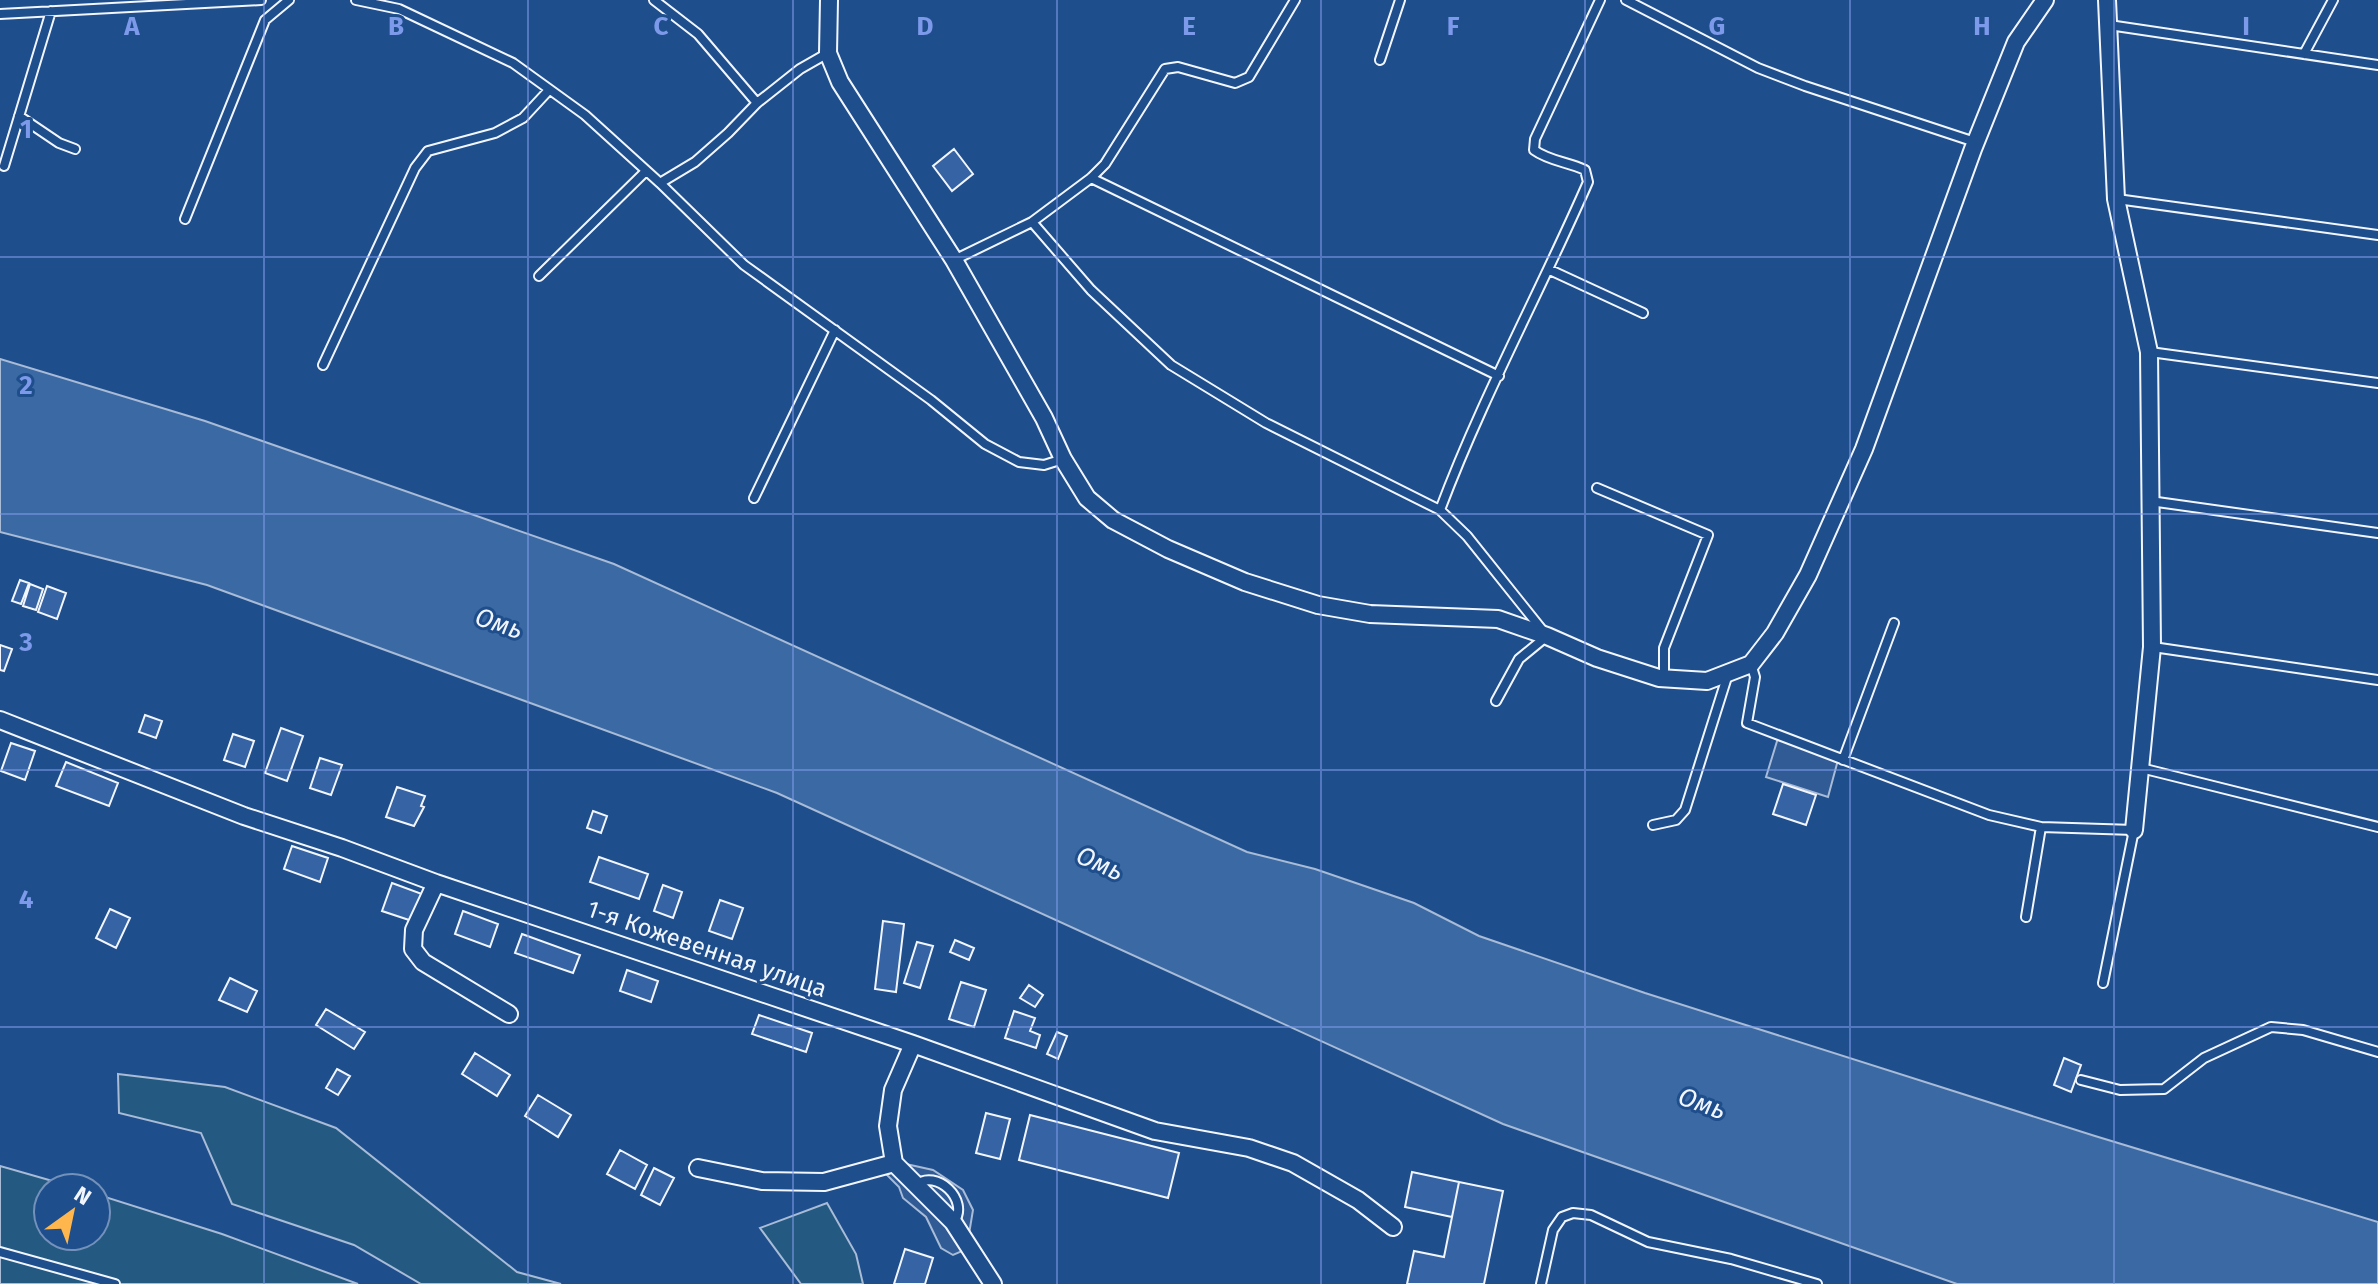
<svg xmlns="http://www.w3.org/2000/svg" width="2378" height="1284" font-family="'Fira Sans',sans-serif">
  <style>
    .green { fill: #245a82; stroke: #a8bbd7; stroke-width: 2 }
    .parking { fill: #305b95; stroke: #a8bbd7; stroke-width: 2 }
    .water { fill: #3b69a3; stroke: #a8bbd7; stroke-width: 2 }
    .building { fill: #3563a3; stroke: #f2f6ff; stroke-width: 2 }
    .lines { fill: none; stroke-linecap: round; stroke-linejoin: round }
    .lane-casing { stroke: #f2f6ff; stroke-width: 12 }
    .street-casing { stroke: #f2f6ff; stroke-width: 20 }
    .lane { stroke: #1f4e8c; stroke-width: 8 }
    .street { stroke: #1f4e8c; stroke-width: 16 }
    .grid { fill: none; stroke: #7d9aea; stroke-width: 2; stroke-opacity: 0.55 }
    .labels { text-anchor: middle; stroke-width: 6; stroke-linejoin: round; paint-order: stroke }
    .street-label { font-size: 24px; fill: #f2f6ff; stroke: #1f4e8c }
    .water-label { font-size: 26px; font-style: italic; fill: #f2f6ff; stroke: #1f4e8c }
    .grid-label { font-size: 26px; text-anchor: middle; font-weight: bold; fill: #7d9aea; stroke: #1f4e8c; stroke-width: 6; stroke-linejoin: round; paint-order: stroke }
  </style>
  <rect width="100%" height="100%" fill="#1f4e8c"/>
  <!-- green -->
  <path class="green" d="M118,1074L225,1087L336,1128L517,1272L561,1284H421L354,1245L232,1204L201,1133L119,1113Z
    M0,1166L77,1188H48V1236H96V1194L222,1234L358,1284H0Z
    M827,1203L856,1254L863,1284H801L760,1228Z"/>
  <!-- parking -->
  <path class="parking" d="M1778,738L1838,760L1828,797L1766,777Z
    M906,1164L933,1170L963,1190L973,1210L969,1234L974,1246L953,1255L941,1248L926,1217L903,1198L899,1187L887,1175Z"/>
  <!-- water -->
  <path class="water" d="M0,359L205,421L614,564L1247,852L1315,869L1414,903L1479,936L1645,993L2095,1136L2378,1222V1284H1957L1503,1124L777,793L207,585L0,532Z"/>
  <!-- building -->
  <path class="building" d="M954,149L973,174L952,191L933,166Z
    M20,580L29,583L21,604L12,601Z
    M30,584L43,589L36,610L23,606Z
    M47,586L66,593L57,619L38,612Z
    M0,645L12,649L4,671L0,670Z
    M145,715L162,721L156,738L139,732Z
    M281,728L303,736L287,781L265,773Z
    M233,734L254,741L245,767L224,760Z
    M11,743L35,751L25,780L1,771Z
    M320,758L342,765L331,795L310,788Z
    M66,762L118,783L109,806L56,786Z
    M1783,784L1816,795L1806,825L1773,814Z
    M397,787L425,796L421,806L424,807L414,826L386,817Z
    M593,811L607,816L601,833L587,828Z
    M292,846L328,858L320,882L284,869Z
    M599,857L648,874L639,899L590,882Z
    M392,883L422,894L412,921L382,911Z
    M663,885L682,892L673,918L654,911Z
    M720,900L743,908L732,939L709,931Z
    M110,909L130,918L116,948L96,938Z
    M463,911L498,924L490,947L455,934Z
    M883,921L904,924L896,992L875,989Z
    M522,934L580,955L573,973L515,953Z
    M955,940L974,948L969,960L950,952Z
    M917,942L933,946L920,988L904,983Z
    M627,970L658,981L651,1002L620,991Z
    M230,978L257,991L247,1012L219,1000Z
    M961,982L986,990L974,1027L949,1019Z
    M1029,985L1043,995L1035,1007L1020,998Z
    M326,1009L365,1032L354,1049L316,1025Z
    M1014,1011L1035,1018L1030,1031L1040,1035L1036,1048L1005,1038Z
    M759,1015L812,1033L806,1052L752,1034Z
    M1057,1032L1067,1036L1058,1059L1047,1054Z
    M475,1053L510,1075L497,1096L462,1074Z
    M2064,1058L2081,1065L2071,1092L2054,1085Z
    M337,1069L350,1076L338,1095L326,1088Z
    M538,1095L571,1115L558,1137L525,1116Z
    M986,1113L1010,1119L1000,1159L976,1153Z
    M1030,1115L1179,1153L1168,1198L1019,1160Z
    M620,1150L647,1165L635,1189L607,1174Z
    M654,1168L674,1178L660,1205L641,1195Z
    M1412,1172L1459,1182L1452,1217L1405,1207Z
    M1459,1182L1503,1191L1484,1284H1407L1414,1251L1444,1257Z
    M905,1249L933,1258L925,1284H894Z"/>
  <g class="lines">
    <defs>
      <path id="lane" d="M356,0L399,9L513,63L585,115L660,183L744,265L931,400L985,444L1019,462L1044,465L1063,459
        M654,0L698,34L757,103
        M1626,0L1758,68L1805,86L1975,142
        M0,14L261,0
        M2109,25L2378,65
        M2304,54L2333,0
        M1380,60L1400,0
        M19,116L59,143L75,149
        M4,166L51,11
        M1091,178L1499,376
        M660,183L695,162L728,133L757,103L800,69L828,53
        M2117,199L2378,235
        M185,219L265,20L289,0
        M1032,222L1091,290L1171,365L1266,423L1440,510L1467,536L1547,636L1519,659L1496,701
        M954,260L1032,222L1091,178L1105,164L1165,69L1178,67L1235,83L1249,77L1295,0
        M1550,270L1643,313
        M539,276L646,171
        M2150,352L2378,383
        M323,365L415,168L428,151L495,133L523,118L549,90
        M1597,488L1708,535L1664,648V678
        M754,498L835,330
        M2150,501L2378,533
        M1440,510C1482,398 1540,292 1588,182L1585,170C1568,162 1549,161 1534,150L1535,139L1600,0
        M2153,647L2378,680
        M1751,664L1755,677L1747,723L1989,815L2041,827L2134,830L2103,983
        M1843,760L1894,623
        M2141,768L2378,827
        M1653,825L1676,820L1685,810L1728,674
        M2026,917L2041,827
        M2081,1080L2120,1090L2164,1089L2204,1058L2271,1027L2303,1030L2378,1052
        M916,1185C936,1168 970,1200 954,1222
        M0,1252L115,1284
        M1541,1284L1553,1230L1562,1217L1573,1213L1591,1215L1648,1242L1731,1259L1817,1284"/>
      <path id="street" d="M829,0L828,53L840,82L954,260L1044,418L1063,459L1087,498L1113,520L1168,549L1245,582L1318,605L1370,614L1498,619L1547,636L1597,658L1659,678L1707,681L1751,664L1775,633L1808,575L1864,449L1973,149L2016,42L2045,0
        M2107,0L2116,199L2149,352L2152,647L2134,830
        M0,720L244,816L342,848L436,883L913,1044L1155,1131L1249,1148L1293,1163L1358,1200L1393,1227
        M436,883L414,930L413,949L423,962L509,1014
        M913,1044L893,1090L888,1126L894,1163L953,1222L993,1284
        M698,1168L762,1181L824,1182L894,1163"/>
    </defs>
    <!-- lane casing -->
    <use href="#lane" class="lane-casing"/>
    <!-- street casing -->
    <use href="#street" class="street-casing"/>
    <!-- lane -->
    <use href="#lane" class="lane"/>
    <!-- street -->
    <use href="#street" class="street"/>
  </g>
  <!-- grid -->
  <path class="grid" d="M264,0V1284M528,0V1284M793,0V1284M1057,0V1284M1321,0V1284M1585,0V1284M1850,0V1284M2114,0V1284M0,257H2378M0,514H2378M0,770H2378M0,1027H2378"/>
  <g class="labels">
    <!-- street labels -->
    <g class="street-label">
      <text transform="translate(707 949) rotate(19)" y="8">1-я Кожевенная улица</text>
    </g>
    <!-- water labels -->
    <g class="water-label">
      <text transform="translate(499 623) rotate(19)" y="9">Омь</text>
      <text transform="translate(1100 863) rotate(24)" y="9">Омь</text>
      <text transform="translate(1702 1103) rotate(20)" y="9">Омь</text>
    </g>
  </g>
  <g class="grid-label">
    <text x="132" y="35">A</text>
    <text x="396" y="35">B</text>
    <text x="661" y="35">C</text>
    <text x="925" y="35">D</text>
    <text x="1189" y="35">E</text>
    <text x="1453" y="35">F</text>
    <text x="1717" y="35">G</text>
    <text x="1982" y="35">H</text>
    <text x="2246" y="35">I</text>
    <text x="26" y="138">1</text>
    <text x="26" y="394">2</text>
    <text x="26" y="651">3</text>
    <text x="26" y="908">4</text>
  </g>
  <!-- north arrow -->
  <g transform="translate(72 1212) rotate(33)"><circle r="38" fill="#1f4e8c" stroke="#7391ba" stroke-width="2"/>
  <path d="M0-6L14 30L0 20L-14 30Z" fill="#ffb74d"/>
  <text y="-12" font-size="22" font-weight="bold" text-anchor="middle" fill="#f2f6ff">N</text>
  </g>
</svg>
